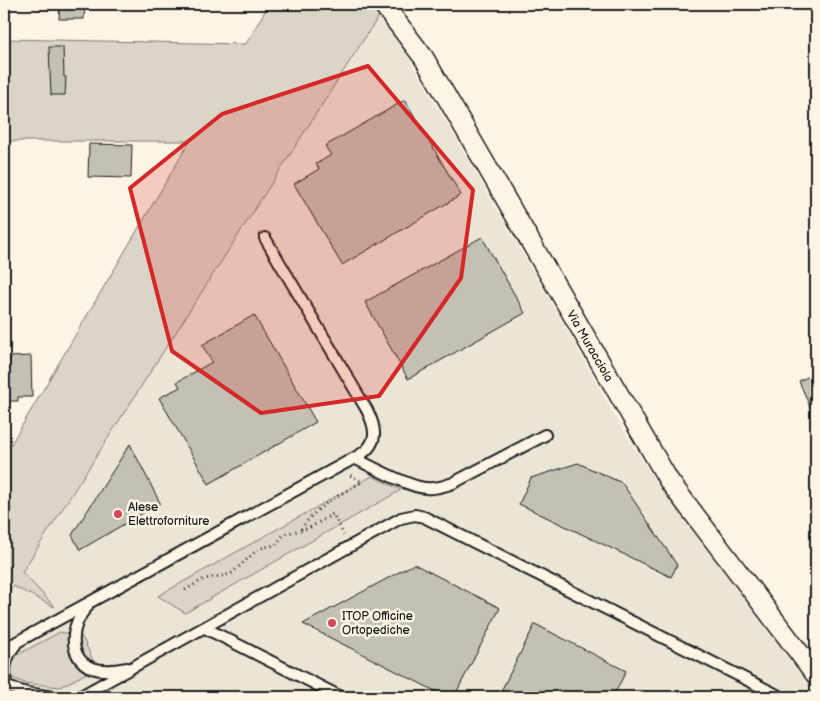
<svg xmlns="http://www.w3.org/2000/svg" width="820" height="701" font-family="'Balsamiq Sans',sans-serif">
  <style>
    .built { fill: #ebe5d6 }
    .green { fill: #dbd5c8; stroke: #7c7872 }
    .building { fill: #c4c0b3; stroke: #1c1c1c }
    .lines { fill: none; stroke-linecap: round; stroke-linejoin: round }
    .lane-casing { stroke: #1c1c1c; stroke-width: 14 }
    .street-casing { stroke: #1c1c1c; stroke-width: 22 }
    .path { stroke: #1c1c1c; stroke-width: 3; stroke-dasharray: 1 4; stroke-linecap: butt }
    .lane { stroke: #fcf5e5; stroke-width: 10 }
    .street { stroke: #fcf5e5; stroke-width: 19 }
    .marked { fill: #d62828; fill-opacity: 0.2; stroke: #d62828; stroke-width: 4; stroke-linejoin: round }
    .poi-dot { fill: #d1495b; stroke: #fcf5e5; stroke-width: 2 }
    .labels { text-anchor: middle; stroke-width: 5; stroke-linejoin: round; paint-order: stroke }
    .street-label { font-size: 12px; fill: #1c1c1c; stroke: #fcf5e5 }
    .poi-label { font-size: 12px; fill: #1c1c1c; stroke: #fcf5e5; text-anchor: start }
  </style>
  <rect width="100%" height="100%" fill="#fcf5e5"/>
  <filter id="ink" filterUnits="userSpaceOnUse"><feTurbulence type="fractalNoise" baseFrequency=".02" numOctaves="2"/><feDisplacementMap in="SourceGraphic" scale="10" xChannelSelector="R" yChannelSelector="G"/><feConvolveMatrix kernelMatrix="1 2 1 2 8 2 1 2 1" color-interpolation-filters="sRGB"/></filter>
  <g filter="url(#ink)">
    <!-- built -->
    <path class="built" d="M382,11L577,347L616,418L655,481L816,694V697H4V601Z"/>
    <!-- green -->
    <path class="green" d="M269,4H376L382,11L22,572L55,607L13,586L4,601V456L190,141H4V39L246,44Z
      M372,476L401,490L185,613L158,596Z
      M60,632L82,637L93,660L89,672L60,687L24,683L15,679L9,673L11,661L15,656Z"/>
    <!-- building -->
    <path class="building" d="M60,4H85L84,19H59Z
      M49,47H63L64,77H66L65,95H51Z
      M405,100L461,195L342,265L294,184L319,169L316,164L331,155L325,146Z
      M89,144L132,145L131,178L88,177Z
      M482,237L525,313L408,379L365,302Z
      M254,315L316,422L209,484L159,398L180,387L177,382L212,362L202,345Z
      M31,356L32,397H18V401H4V360H10V357Z
      M816,373V421L799,381Z
      M130,444L160,503L80,550L72,535Z
      M578,463L622,483L677,565L671,577L519,504L531,478Z
      M414,564L500,608L454,697H447L303,624Z
      M535,624L626,671L613,697H498Z"/>
    <g class="lines">
      <defs>
        <path id="lane" d="M354,458C371,466 410,488 426,488C436,489 445,486 453,483L545,435
          M87,607C71,623 66,657 92,668C104,672 115,670 127,668
          M205,628L341,697
          M16,644C5,658 3,669 7,687L27,693L53,697
          M4,649L360,455C379,443 376,428 367,410L265,238
          M79,697L401,518L415,515L424,517L781,697"/>
        <path id="street" d="M383,4L424,58L669,481L816,675"/>
      </defs>
      <!-- lane casing -->
      <use href="#lane" class="lane-casing"/>
      <!-- street casing -->
      <use href="#street" class="street-casing"/>
      <!-- path -->
      <path class="path" d="M301,529C316,507 338,495 362,482L348,474
        M185,590L204,579L231,574L257,550L264,547L276,545L284,534L309,528L333,514L344,535"/>
      <!-- lane -->
      <use href="#lane" class="lane"/>
      <!-- street -->
      <use href="#street" class="street"/>
    </g>
  </g>
  <!-- marked area -->
  <path class="marked" d="M368,66L473,190L461,278L379,396L261,413L172,351L130,188L222,114Z"/>
  <!-- markers -->
  <g class="poi-dot">
    <circle cx="118" cy="514" r="5"/>
    <circle cx="332" cy="623" r="5"/>
  </g>
  <g class="labels">
    <!-- street labels -->
    <g class="street-label">
      <text transform="translate(590 346) rotate(60)" y="4">Via Muracciola</text>
    </g>
    <!-- poi labels -->
    <g class="poi-label">
      <text x="128" y="511">Alese<tspan x="128" dy="14">Elettroforniture</tspan></text>
      <text x="342" y="620">ITOP Officine<tspan x="342" dy="14">Ortopediche</tspan></text>
    </g>
  </g>
  <!-- margin -->
  <rect width="820" height="701" fill="none" stroke="#fcf5e5" stroke-width="20"/>
  <rect x="10" y="10" width="800" height="681" fill="none" stroke="#1c1c1c" stroke-width="2" filter="url(#ink)"/>
</svg>
